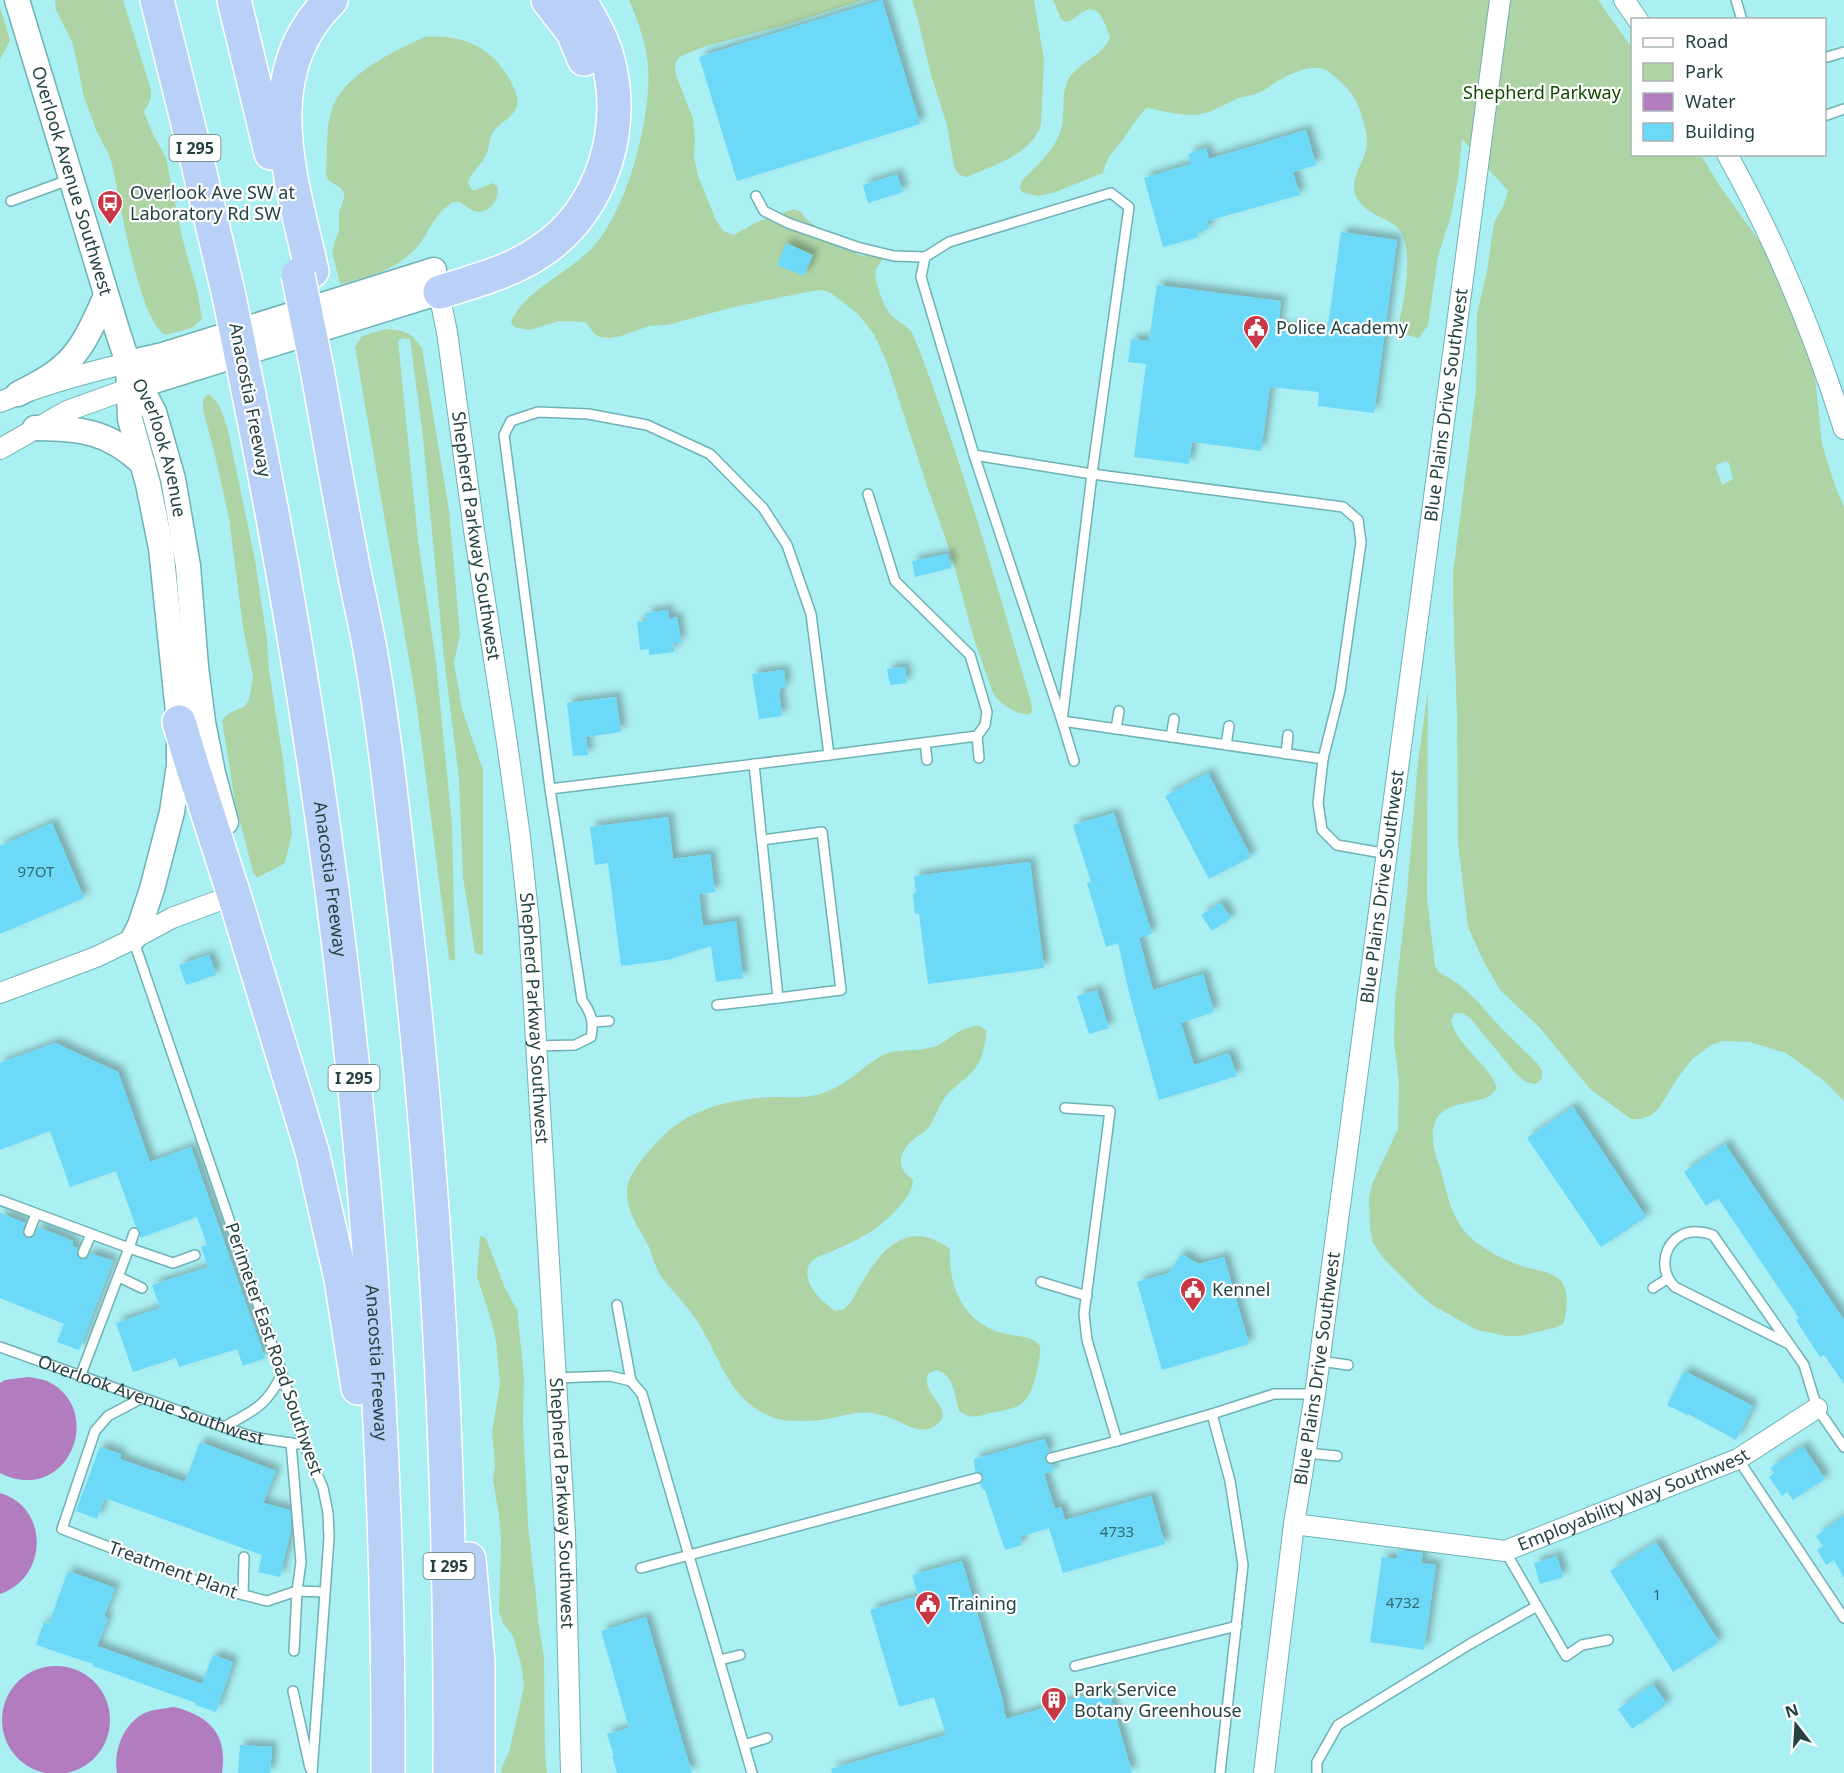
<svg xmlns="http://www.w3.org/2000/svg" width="1844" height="1773" font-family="'Noto Sans',sans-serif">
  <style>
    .green { fill: #aed4a5; fill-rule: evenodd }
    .water { fill: #b27dbe }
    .building { fill: #6cd9f9; filter: url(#shadow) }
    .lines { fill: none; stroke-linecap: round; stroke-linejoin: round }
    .service-casing { stroke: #6eb2b5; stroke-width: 12 }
    .minor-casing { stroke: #6eb2b5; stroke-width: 22 }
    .tertiary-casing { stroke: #6eb2b5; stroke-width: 27 }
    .motorway-casing { stroke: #fff; stroke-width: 36 }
    .service { stroke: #fff; stroke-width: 9 }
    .minor { stroke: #fff; stroke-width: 20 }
    .tertiary { stroke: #fff; stroke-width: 24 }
    .motorway { stroke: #b9d1f7; stroke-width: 33 }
    .motorway-bridge-casing { stroke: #fff; stroke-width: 36; stroke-linecap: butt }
    .motorway-bridge { stroke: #b9d1f7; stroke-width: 33 }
    .labels { text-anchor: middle; stroke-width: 4.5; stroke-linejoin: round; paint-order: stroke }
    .number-label { font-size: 15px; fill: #376870 }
    .shield { fill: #fff; stroke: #667b7b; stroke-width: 1.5 }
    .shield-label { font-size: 16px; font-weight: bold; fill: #254243 }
    .park-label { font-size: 18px; fill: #114701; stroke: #fff }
    .street-label { font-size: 18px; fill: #254243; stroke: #fff }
    .poi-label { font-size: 18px; fill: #254243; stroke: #fff; text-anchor: start }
  </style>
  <defs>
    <filter id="shadow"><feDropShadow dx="5.5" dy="-5.5" stdDeviation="3" flood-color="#0004"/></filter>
  </defs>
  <rect width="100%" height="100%" fill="#aaeff2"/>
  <!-- green -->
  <path class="green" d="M55,0H123L151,90V98L144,112L151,130L166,158L182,237L198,294L202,319L192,328L165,335C139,321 119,196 112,164L108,153L97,132L84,97L73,44L56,10Z
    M629,0H863L788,24L703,47L679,57L675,64L676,75L693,119L695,138L694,157L698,176L716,220L723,231L734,235L757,222L794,209L801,212L806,219L824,232L847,244L856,253L862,256L879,252L883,257C882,262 878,265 876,270C873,279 884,308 891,315C898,322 907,325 913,334C960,453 995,580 1031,702L1032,712L1029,715C1014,713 1001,705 993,693L974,639L951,554L926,483L887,363L874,334L858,314L831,293L822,290L812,291L734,307L667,325L649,326L621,336L610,338L600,337L594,334L586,322L559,321L530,330L514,327L511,322C525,290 567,274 591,249C627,213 652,116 648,66C646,43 638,21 629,0Z
    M912,0H1034L1044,60L1041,125C1031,155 994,165 967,177C959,176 957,173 954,166L947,125L931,75L918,20Z
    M1053,0H1598L1632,48V154L1701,155L1717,182L1808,309L1822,444L1834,483L1844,507V1101L1823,1080L1786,1053L1750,1042L1722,1041L1711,1045L1692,1059L1677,1079L1659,1108L1651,1115L1641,1119H1631L1590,1089L1540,1028L1500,990L1483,960L1468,927L1458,843L1457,714L1454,635L1453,574L1476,390L1477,314L1487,271L1494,223L1504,204L1508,191L1462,139L1459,172L1451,216L1438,256L1428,325L1420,337L1417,338L1407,335L1399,323C1404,302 1416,241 1396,226C1382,216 1361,212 1355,193C1350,179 1365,160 1367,145C1368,134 1362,116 1358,105C1354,96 1346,86 1339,80C1334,76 1329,71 1324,69C1308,64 1286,76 1273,84C1269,87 1265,90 1261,92C1254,95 1246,96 1239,98C1227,103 1214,111 1201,114C1184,117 1164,111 1147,108C1138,116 1133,125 1126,135C1116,150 1108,153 1103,173L1053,193L1037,196L1022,192L1020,188L1021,182C1037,165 1056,150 1062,126C1065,112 1061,93 1068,80C1079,61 1102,58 1110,37C1106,28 1101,5 1087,10C1079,13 1075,20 1066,22L1061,19ZM1726,461L1729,463L1733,479L1722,485L1716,467L1718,464Z
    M0,7L10,40L0,60Z
    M425,37C464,34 494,48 512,84C515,90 519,98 517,106C514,116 502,122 495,129C489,137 490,146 486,155C481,165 472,172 468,182L472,190H476L492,183L497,186C501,199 489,215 474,211C468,209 463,203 458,202C455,202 450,203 449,205C437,212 429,230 421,242C401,269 370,277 340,284L332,251L339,230V212L344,199V194L341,188L328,180L326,173C328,152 325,129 332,109C342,76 395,50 425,37Z
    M386,329C406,331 410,331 422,348L449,510L460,635L454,663L462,709L483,770V955L475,953L463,877L459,779L444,658L423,437L410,339L403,338L398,341L418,540L436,662L452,824L455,961L449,959L416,700L355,347L362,336Z
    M208,394C221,402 223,416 228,430L255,560L267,640L269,670L283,760L292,833L285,863L257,878L253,872L235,802L222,720L228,714L245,706L249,700L253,677L243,627L229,518L214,451L203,410V400Z
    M1428,690L1427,897L1435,966L1439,972L1459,984L1477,1001L1502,1029L1537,1063L1542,1070V1078L1536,1084L1526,1082L1516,1074L1470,1018L1462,1013L1454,1014L1451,1021C1459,1049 1488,1062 1497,1088C1496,1089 1492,1094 1491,1095C1476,1105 1444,1100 1435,1122C1429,1138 1436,1156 1441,1171C1447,1194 1452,1220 1470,1237C1484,1250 1504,1260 1522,1266C1534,1270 1551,1271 1560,1280C1570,1290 1567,1312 1563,1324L1554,1328L1520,1336H1507L1477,1330L1432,1305L1419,1294L1382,1257L1373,1243L1370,1229L1369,1197L1373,1182L1398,1129L1399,1082L1394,1042L1395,1000L1407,894L1418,762Z
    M978,1025L986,1030C987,1037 985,1042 984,1048C977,1076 963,1077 947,1095C939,1104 936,1117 929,1127C926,1131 919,1135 915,1138C899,1151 894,1168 913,1179C913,1190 906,1199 899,1207C876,1232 863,1237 833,1251C826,1254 813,1257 809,1265C801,1284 823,1302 835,1311C838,1310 842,1310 844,1309C851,1304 854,1296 858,1289C870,1270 883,1245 906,1238C922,1233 936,1239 950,1249C948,1289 965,1325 1006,1334C1018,1337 1032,1335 1040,1346C1041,1361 1033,1400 1018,1406C1010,1410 999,1411 990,1413C978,1417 970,1419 959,1411C954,1396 955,1374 936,1370L928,1374C919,1394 958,1410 936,1425C922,1436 907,1425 894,1419C886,1416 879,1414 871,1413C855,1411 842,1417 826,1419C809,1422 783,1423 767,1415C725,1395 719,1352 695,1318C685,1303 673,1292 663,1279C655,1269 653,1256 648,1245C638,1226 627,1213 627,1190C628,1173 650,1149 662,1137C692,1107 735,1098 776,1097C796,1097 807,1099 826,1092C848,1084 863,1066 883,1055C897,1048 917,1052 933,1047C944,1044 950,1036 960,1031C965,1028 972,1027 978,1025Z
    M480,1236L486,1238L505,1288L517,1310L518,1318L524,1378L523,1421L528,1525L537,1605L538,1620L544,1658L545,1753L547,1773H502L501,1769L509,1752L524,1687L521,1664L513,1636L503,1623L499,1612L501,1540L499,1515L493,1480L495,1465L492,1432L500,1384L496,1341L491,1320L477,1276Z"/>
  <!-- water -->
  <path class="water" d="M29,1377C35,1378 42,1379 47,1381C107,1409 68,1507 0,1473V1383L5,1380Z
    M0,1493C49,1507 49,1577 0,1594Z
    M2 1720a54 54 0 1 1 108 0a54 54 0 1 1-108 0Z
    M174,1707C210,1716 228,1735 222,1773H117C113,1749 125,1719 150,1711C158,1709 167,1708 174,1707Z"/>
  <!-- building -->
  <path class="building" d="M882,0L920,124L737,181L699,57Z
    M1306,130L1316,165L1293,172L1300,195L1207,221L1209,229L1197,233L1199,237L1163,247L1144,178L1191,164L1188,154L1206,148L1209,159Z
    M897,174L903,192L868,203L863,185Z
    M1341,232L1397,240L1374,413L1318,406L1319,392L1270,387L1261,451L1192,442L1189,464L1134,457L1146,364L1128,362L1131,339L1149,341L1157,285L1281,301L1278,326L1327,333Z
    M786,243L813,255L804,276L777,265Z
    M948,554L951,568L915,577L912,561Z
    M668,610L669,619L677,617L681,643H673L674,652L649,655V649L640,650L637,622L647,621L646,613Z
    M905,667L907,683L890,685L887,669Z
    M784,670L786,687L781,688V691H779L782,716L759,719L752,674Z
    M616,697L621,732L586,737L588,755L573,756L567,703Z
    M1208,773L1251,857L1209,879L1165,796Z
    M1114,813L1152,934L1139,938L1153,990L1203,974L1214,1012L1181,1023L1194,1065L1229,1053L1237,1076L1159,1100L1130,997L1118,943L1106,947L1087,883L1091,882L1073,825Z
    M668,817L673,859L710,854L715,892L699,894L703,926L736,921L743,978L716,982L711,946L667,960L621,966L608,863L595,865L590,827Z
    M52,823L84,898L0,934V846Z
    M1030,862L1044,968L928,984L919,913L915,914L913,894L916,893L914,876Z
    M1221,903L1231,918L1212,931L1201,915Z
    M209,955L216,975L186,985L179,965Z
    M1097,990L1109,1028L1089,1034L1077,996Z
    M55,1043L118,1072L150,1162L191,1147L265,1358L243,1366L237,1349L179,1367L176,1358L133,1372L116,1323L160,1308L152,1285L208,1267L201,1247L207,1245L197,1217L140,1238V1231L136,1227L116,1171L70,1187L50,1131L0,1150V1063Z
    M1573,1107L1646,1217L1601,1247L1527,1138Z
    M1725,1144L1844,1320V1384L1824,1355L1820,1357L1806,1336L1796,1320L1799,1318L1718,1198L1706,1206L1684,1172Z
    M0,1213L25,1223L22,1232L26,1238L34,1237L38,1227L73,1241L72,1246L78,1248L76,1254L80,1259H87L90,1253L113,1261L79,1350L57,1342L64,1324L0,1298Z
    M1181,1254L1199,1264L1224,1257L1249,1344L1162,1370L1137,1282L1169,1273Z
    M1684,1371L1753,1406L1736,1440L1688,1414L1687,1415L1667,1405Z
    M1045,1439L1049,1452L1045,1456V1460L1049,1464L1052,1465L1054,1471L1044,1474L1055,1509L1061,1507L1065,1520L1151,1496L1165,1544L1063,1573L1049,1528L1020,1537L1022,1545L1005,1550L985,1490H983L980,1484L983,1480V1476L979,1472L975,1471L974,1459Z
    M200,1442L276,1471L263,1503L290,1510L291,1529L280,1577L258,1572L262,1555L105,1498L97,1519L76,1511L100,1447L121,1454L120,1459L185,1482Z
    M1803,1446L1825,1479L1793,1500L1787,1492L1782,1496L1769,1477L1774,1473L1770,1468Z
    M1844,1516V1578L1834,1560L1826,1565L1822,1558L1817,1550L1823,1546L1816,1536Z
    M1656,1542L1719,1642L1673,1672L1610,1571Z
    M1398,1550L1423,1553L1421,1563L1436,1565L1424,1650L1370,1642L1382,1557L1397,1559Z
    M1557,1556L1563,1577L1540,1584L1534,1563Z
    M962,1561L1002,1698L1006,1719L1108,1689L1132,1773H832L831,1769L946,1735L934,1697L899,1707L870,1610L918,1596L912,1575Z
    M68,1571L115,1588L104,1616L108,1618L97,1646L202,1684L213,1655L233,1662L216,1712L195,1705L196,1703L93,1666V1664L36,1645L44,1622L49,1624Z
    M646,1617L681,1737L692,1773H617L612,1756H614L607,1734L629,1728L601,1631Z
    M1653,1684L1667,1704L1632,1729L1618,1709Z
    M240,1745L272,1747L270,1773H238Z"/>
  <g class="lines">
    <defs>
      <g id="service">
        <path d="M1736,0L1742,20"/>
        <path d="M1824,58L1844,52"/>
        <path d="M1824,116L1844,109"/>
        <path d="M756,196L764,211L788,223L857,247L894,256L925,257"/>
        <path d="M11,201L71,179"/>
        <path d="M974,455L1092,474L1343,507L1358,520L1361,542L1340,691L1323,759"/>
        <path d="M1116,729L1119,711"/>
        <path d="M977,736L979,758"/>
        <path d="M1171,737L1174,719"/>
        <path d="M925,743L927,760"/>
        <path d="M1226,745L1229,726"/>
        <path d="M1286,754L1288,735"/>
        <path d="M829,755L977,736L985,725L987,712L970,655L895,581L868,494"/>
        <path d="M1074,761L1062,721L1092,474L1129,207L1111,193L949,242L925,257L921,277L974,455L1062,721L1323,759L1318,803L1322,830L1337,845L1388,854"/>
        <path d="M762,840L822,832L841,990L778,998"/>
        <path d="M133,939L282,1374L305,1446L323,1488L328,1513L329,1538L312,1773"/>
        <path d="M717,1005L778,998L754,764"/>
        <path d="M593,1022L609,1021"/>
        <path d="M536,1046L575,1045L591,1037C594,1021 591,1013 582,1000L550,789L504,435L511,421L538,412L588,414L647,425L710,454L763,508L787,545L811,614L829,755L550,789"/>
        <path d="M1065,1108L1110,1111L1084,1314L1087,1340L1117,1441L1212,1414"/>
        <path d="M0,1200L129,1248L80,1377"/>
        <path d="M29,1232L36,1214"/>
        <path d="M134,1233L129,1248L173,1263L195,1255"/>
        <path d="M83,1253L91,1234"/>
        <path d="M119,1277L142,1288"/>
        <path d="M1041,1282L1087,1296"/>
        <path d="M1653,1288L1667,1279"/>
        <path d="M617,1305L631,1381L642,1394L752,1773"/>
        <path d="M1789,1344L1675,1287C1653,1265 1669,1229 1699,1232C1704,1232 1709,1234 1713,1235L1804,1365L1817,1408L1844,1447"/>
        <path id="s1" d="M0,1347L238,1432L258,1438L297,1444"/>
        <path d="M1320,1361L1348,1365"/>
        <path d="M555,1378L610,1376L631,1381"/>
        <path d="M142,1398L108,1416L95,1431L62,1529L213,1587L267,1601L297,1591L301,1562L291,1443"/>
        <path d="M224,1427C254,1410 266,1407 282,1374"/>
        <path d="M1306,1453L1337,1456"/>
        <path d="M1051,1458L1117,1441"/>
        <path d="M1738,1459L1844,1618"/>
        <path d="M1505,1551L1566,1656L1582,1645L1608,1640"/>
        <path d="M641,1568L977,1478"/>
        <path d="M243,1595L244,1557"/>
        <path d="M294,1651L297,1591L325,1592"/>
        <path d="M720,1660L740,1655"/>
        <path d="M1075,1666L1237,1626"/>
        <path d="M293,1691L310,1768"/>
        <path d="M744,1745L767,1738"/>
        <path d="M1220,1773L1243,1565L1230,1481L1212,1414L1274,1394H1315"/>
        <path d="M1317,1773V1762L1338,1725L1470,1644L1537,1606"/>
      </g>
      <g id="minor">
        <path d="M1624,0L1638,20"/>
        <path d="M1727,154C1776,242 1814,334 1844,429"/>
        <path id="s2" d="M437,284L447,332L474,530L507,743L520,837L529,923L565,1533L571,1773"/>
        <path d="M0,402C41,385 85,373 128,363"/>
        <path d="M0,449L67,411L128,389"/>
        <path d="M0,993L96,957L133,939L172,918L234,895"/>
        <path id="s3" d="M1294,1524L1505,1551L1738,1459L1817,1408"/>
        <path id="s4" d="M1264,1773L1294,1524L1315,1394L1500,0"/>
      </g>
      <g id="tertiary">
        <path id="s5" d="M17,0L118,333L128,363L154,412L173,479L188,566L196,667L203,722L213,773L226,822"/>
        <path d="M128,363L163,355L434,270"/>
        <path d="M128,365L130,419L148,484L161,548L179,722V765L172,812L152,889L140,925L133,939"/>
        <path d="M128,389L440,292"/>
        <path d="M18,394C33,386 50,378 62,367C84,349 94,321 106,296"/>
        <path d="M35,428C81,429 107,430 143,464"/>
      </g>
      <g id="motorway">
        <path d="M157,0L197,160L229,296"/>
        <path d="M234,0L271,153"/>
        <path d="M548,0L573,32L584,59"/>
        <path d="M312,271C292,182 254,74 331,0"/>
        <path d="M440,292C474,281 511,272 541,251C604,209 628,124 606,53C600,34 590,17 579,0"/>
        <path d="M317,369C328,429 338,490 350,550C356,585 365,620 371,655C387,748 396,843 407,937C438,1214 452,1494 450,1773"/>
        <path id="s6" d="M248,390C341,844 390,1309 388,1773"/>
        <path d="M179,722L192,765L234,895L312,1151L341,1279L358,1388"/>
        <path d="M469,1559L478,1662V1773"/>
      </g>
    </defs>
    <!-- service casing -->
    <use href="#service" class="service-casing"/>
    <!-- minor casing -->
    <use href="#minor" class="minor-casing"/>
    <!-- tertiary casing -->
    <use href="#tertiary" class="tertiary-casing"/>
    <!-- motorway casing -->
    <use href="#motorway" class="motorway-casing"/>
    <!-- service -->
    <use href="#service" class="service"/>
    <!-- minor -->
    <use href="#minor" class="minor"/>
    <!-- tertiary -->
    <use href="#tertiary" class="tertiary"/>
    <!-- motorway -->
    <use href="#motorway" class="motorway"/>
    <defs>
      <path id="motorway-bridge" d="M298,275L317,369
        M229,296L248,390"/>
    </defs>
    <!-- motorway-bridge casing -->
    <use href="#motorway-bridge" class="motorway-bridge-casing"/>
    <!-- motorway-bridge -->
    <use href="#motorway-bridge" class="motorway-bridge"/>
  </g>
  <!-- icons -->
  <defs>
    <symbol id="bus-pin" viewBox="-11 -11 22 30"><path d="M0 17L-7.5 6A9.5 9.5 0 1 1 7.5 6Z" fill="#c73745" stroke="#fff"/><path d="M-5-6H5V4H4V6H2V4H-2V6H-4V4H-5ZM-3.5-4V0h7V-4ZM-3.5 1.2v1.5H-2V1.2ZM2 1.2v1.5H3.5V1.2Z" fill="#fff"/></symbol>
    <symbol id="civic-pin" viewBox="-11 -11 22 30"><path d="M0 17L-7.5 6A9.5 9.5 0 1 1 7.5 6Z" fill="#c73745" stroke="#fff"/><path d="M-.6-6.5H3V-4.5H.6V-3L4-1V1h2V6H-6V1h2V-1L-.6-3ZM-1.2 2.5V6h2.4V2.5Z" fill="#fff"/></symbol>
    <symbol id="building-pin" viewBox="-11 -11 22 30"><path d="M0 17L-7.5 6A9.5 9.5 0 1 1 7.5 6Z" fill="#c73745" stroke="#fff"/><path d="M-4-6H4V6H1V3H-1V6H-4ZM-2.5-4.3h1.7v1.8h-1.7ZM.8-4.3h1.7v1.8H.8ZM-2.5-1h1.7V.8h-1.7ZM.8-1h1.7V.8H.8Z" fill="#fff"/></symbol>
  </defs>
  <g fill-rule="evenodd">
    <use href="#bus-pin" x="95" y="188" width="30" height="40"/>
    <use href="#civic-pin" x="1241" y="313" width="30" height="40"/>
    <use href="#civic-pin" x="1178" y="1275" width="30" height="40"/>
    <use href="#civic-pin" x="913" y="1589" width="30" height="40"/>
    <use href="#building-pin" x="1039" y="1685" width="30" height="40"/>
  </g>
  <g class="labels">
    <!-- number labels -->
    <g class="number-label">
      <text x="36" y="877">97OT</text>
      <text x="1117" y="1537">4733</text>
      <text x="1657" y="1600">1</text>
      <text x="1403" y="1608">4732</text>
    </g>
    <!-- shield labels -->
    <g class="shield">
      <rect x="169.5" y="135" width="51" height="26" rx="4.5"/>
      <rect x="328.5" y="1065" width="51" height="26" rx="4.5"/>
      <rect x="423.5" y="1553" width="51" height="26" rx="4.5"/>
    </g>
    <g class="shield-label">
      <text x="195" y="154">I 295</text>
      <text x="354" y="1084">I 295</text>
      <text x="449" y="1572">I 295</text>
    </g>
    <!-- park labels -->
    <g class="park-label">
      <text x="1542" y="99">Shepherd Parkway</text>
    </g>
    <!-- street labels -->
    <g class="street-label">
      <text dy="6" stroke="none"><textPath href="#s5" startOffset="189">Overlook Avenue Southwest</textPath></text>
      <text transform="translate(250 400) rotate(79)" y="6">Anacostia Freeway</text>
      <text dy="6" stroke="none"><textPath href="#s4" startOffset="1380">Blue Plains Drive Southwest</textPath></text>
      <text dy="6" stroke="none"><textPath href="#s5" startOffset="471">Overlook Avenue</textPath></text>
      <text dy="6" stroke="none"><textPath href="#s2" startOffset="255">Shepherd Parkway Southwest</textPath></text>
      <text dy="6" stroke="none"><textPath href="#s6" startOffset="496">Anacostia Freeway</textPath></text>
      <text dy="6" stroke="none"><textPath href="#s4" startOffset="894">Blue Plains Drive Southwest</textPath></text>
      <text dy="6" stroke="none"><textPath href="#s2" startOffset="741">Shepherd Parkway Southwest</textPath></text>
      <text transform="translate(274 1349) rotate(71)" y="6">Perimeter East Road Southwest</text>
      <text dy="6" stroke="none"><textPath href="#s6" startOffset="982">Anacostia Freeway</textPath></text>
      <text dy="6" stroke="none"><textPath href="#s4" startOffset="408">Blue Plains Drive Southwest</textPath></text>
      <text dy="6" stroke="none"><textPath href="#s1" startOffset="160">Overlook Avenue Southwest</textPath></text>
      <text dy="6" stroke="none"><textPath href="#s3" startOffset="351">Employability Way Southwest</textPath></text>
      <text dy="6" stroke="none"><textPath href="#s2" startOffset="1227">Shepherd Parkway Southwest</textPath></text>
      <text transform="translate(173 1570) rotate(20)" y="6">Treatment Plant</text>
    </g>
    <!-- poi labels -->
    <g class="poi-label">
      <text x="130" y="199">Overlook Ave SW at<tspan x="130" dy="21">Laboratory Rd SW</tspan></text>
      <text x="1276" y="334">Police Academy</text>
      <text x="1212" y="1296">Kennel</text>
      <text x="948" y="1610">Training</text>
      <text x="1074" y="1696">Park Service<tspan x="1074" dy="21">Botany Greenhouse</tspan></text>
    </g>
  </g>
  <!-- legend -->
  <rect x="1631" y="18" width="195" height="138" fill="#ffffff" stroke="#a8b3b4" stroke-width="1.5"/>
  <rect x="1643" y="38" width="30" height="9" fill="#ffffff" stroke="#a8b3b4" stroke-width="1.5"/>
  <text x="1685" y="48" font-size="18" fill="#254243">Road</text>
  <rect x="1643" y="63" width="30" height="18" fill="#aed4a5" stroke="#a8b3b4" stroke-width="1.5"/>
  <text x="1685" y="78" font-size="18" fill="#254243">Park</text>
  <rect x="1643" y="93" width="30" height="18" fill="#b27dbe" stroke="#a8b3b4" stroke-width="1.5"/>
  <text x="1685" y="108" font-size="18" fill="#254243">Water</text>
  <rect x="1643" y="123" width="30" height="18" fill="#6cd9f9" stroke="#a8b3b4" stroke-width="1.5"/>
  <text x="1685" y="138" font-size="18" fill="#254243">Building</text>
  <!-- north arrow -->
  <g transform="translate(1796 1725) rotate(343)" stroke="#ffffff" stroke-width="4.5" paint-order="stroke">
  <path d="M0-4.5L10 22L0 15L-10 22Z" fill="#254243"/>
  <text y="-9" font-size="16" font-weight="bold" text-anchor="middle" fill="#254243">N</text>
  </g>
</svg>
